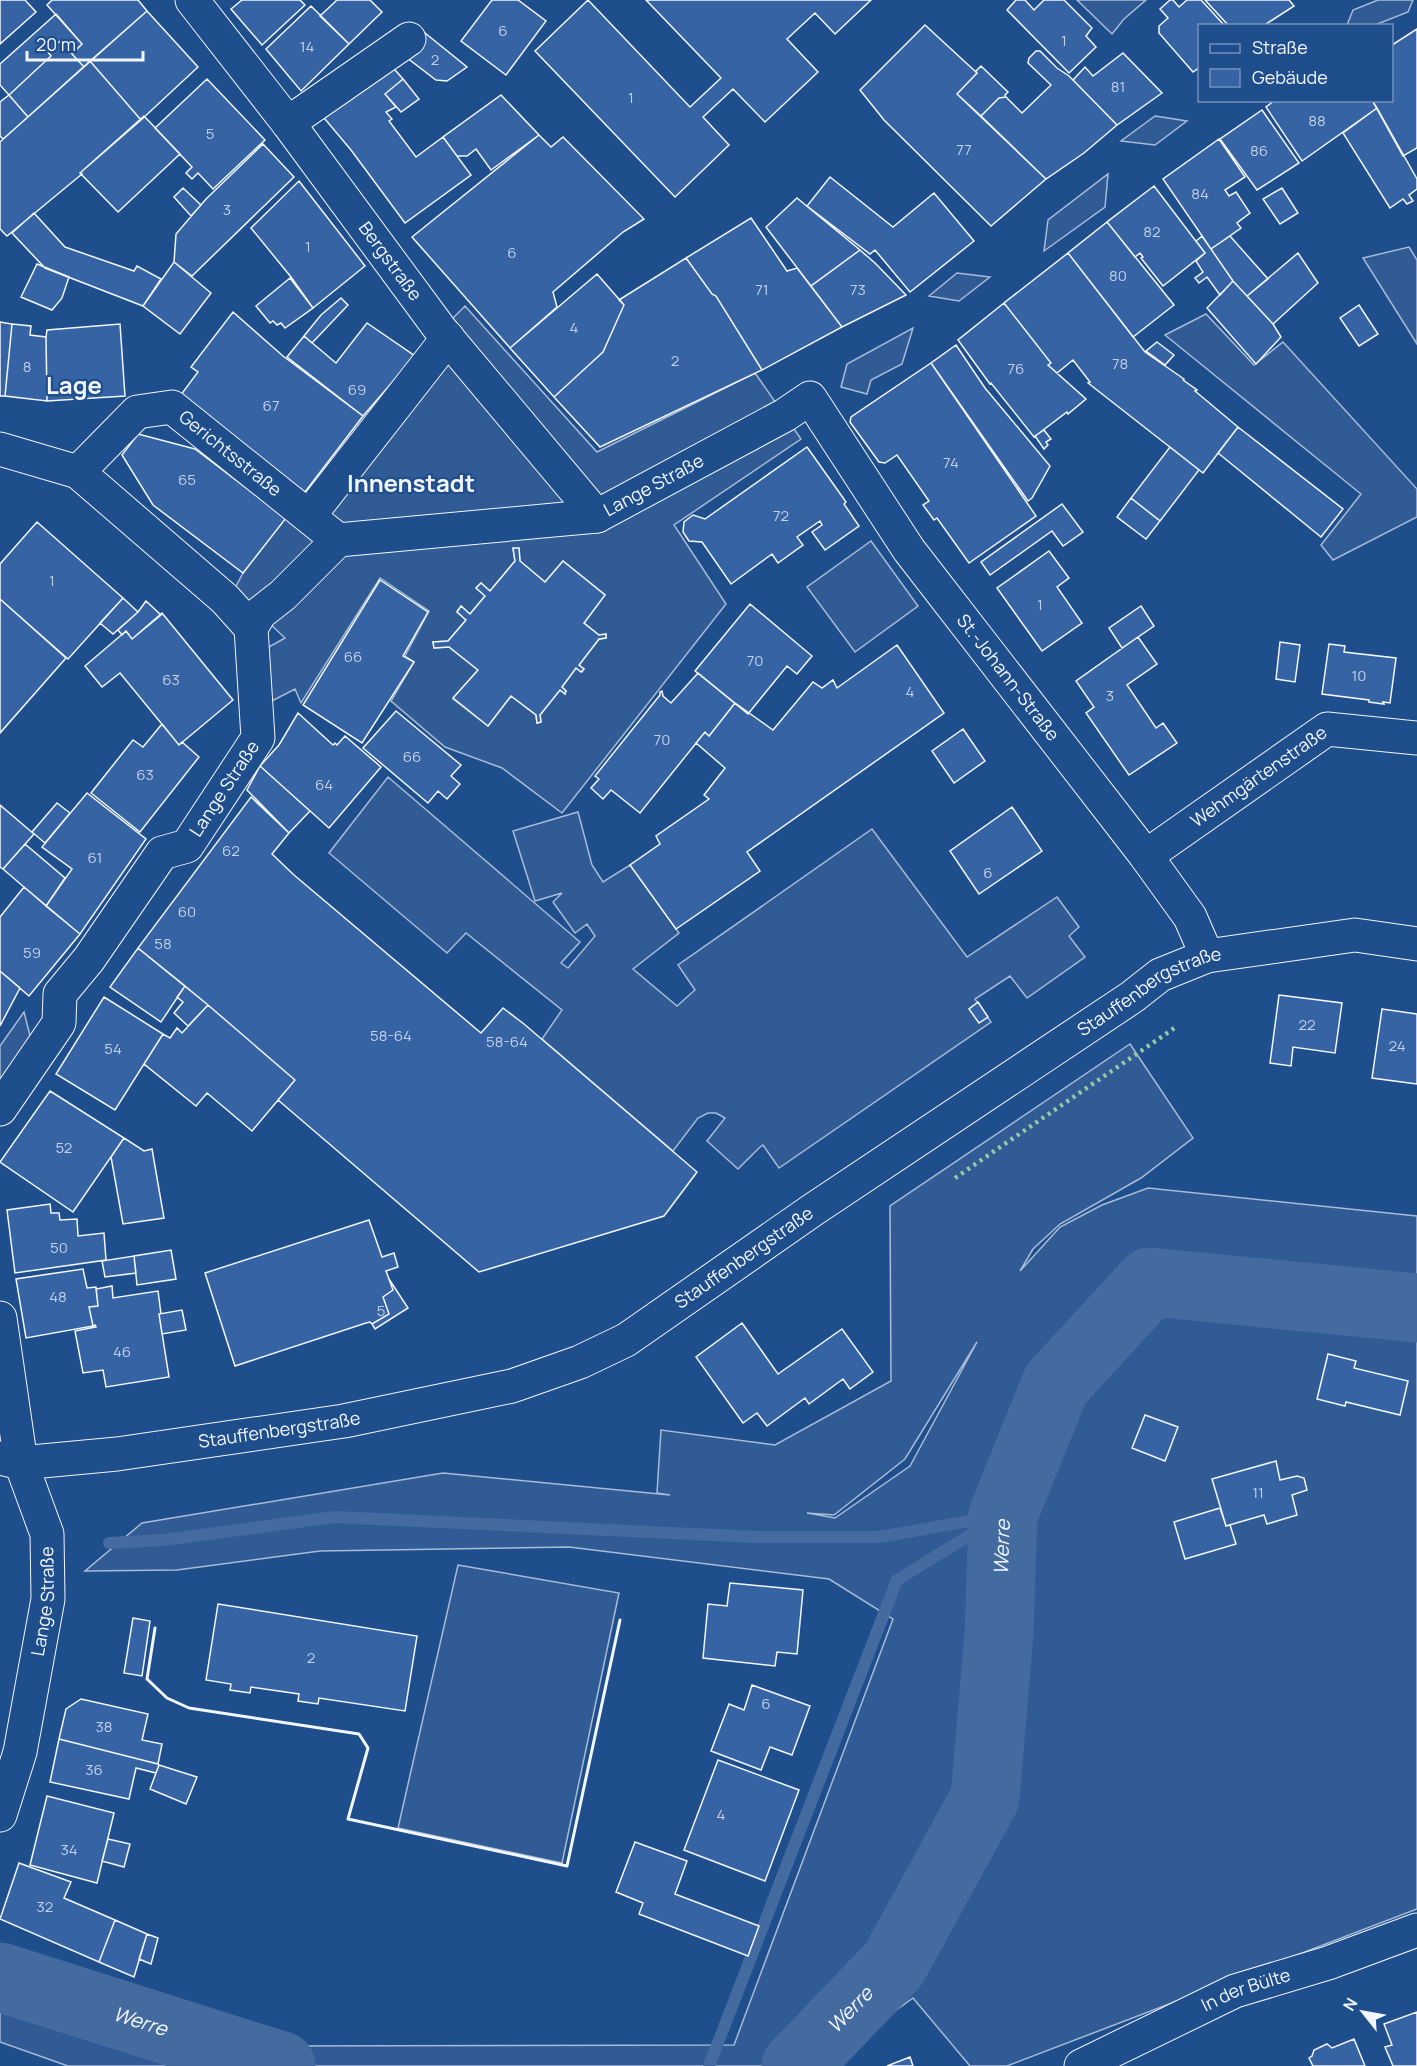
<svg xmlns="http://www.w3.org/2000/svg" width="1417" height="2066" font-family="Manrope,sans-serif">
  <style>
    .built { fill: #305b95; stroke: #a8bbd7; stroke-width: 1.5; fill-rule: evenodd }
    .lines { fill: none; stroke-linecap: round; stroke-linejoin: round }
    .stream { stroke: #446ba0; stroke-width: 12 }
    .river { stroke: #446ba0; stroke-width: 69 }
    .building { fill: #3563a3; stroke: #f2f6ff; stroke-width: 1.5 }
    .street-casing { stroke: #f2f6ff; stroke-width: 35 }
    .primary-casing { stroke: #f2f6ff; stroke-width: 35 }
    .street { stroke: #1f4e8c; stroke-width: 33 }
    .primary { stroke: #1f4e8c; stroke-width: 33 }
    .hedge { stroke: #97c8a6; stroke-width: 4.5; stroke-dasharray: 3 4.5; stroke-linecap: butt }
    .wall { stroke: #f2f6ff; stroke-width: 3 }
    .labels { text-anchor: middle; stroke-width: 4.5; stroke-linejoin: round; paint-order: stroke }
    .number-label { font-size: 15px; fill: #c3d1e8 }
    .street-label { font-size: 18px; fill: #f2f6ff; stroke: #1f4e8c }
    .water-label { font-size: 20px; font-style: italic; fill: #f2f6ff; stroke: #1f4e8c }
    .district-label { font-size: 24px; font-weight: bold; fill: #f2f6ff; stroke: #1f4e8c }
  </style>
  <rect width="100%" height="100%" fill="#1f4e8c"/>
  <!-- built -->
  <path class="built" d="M1077,0H1146L1124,19L1112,34Z
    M1378,0H1413L1408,12L1375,25H1347L1353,10Z
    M1155,116L1187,121L1155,145L1121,141Z
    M1108,174L1105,207L1044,251L1048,220Z
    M1409,247L1417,260V344L1363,258Z
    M957,273L990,277L959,301L929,296Z
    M465,306L597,452L755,373L801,439L674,525L726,604L562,813L502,768L445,747L391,701L414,662L405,656L429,611L380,578L301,703L295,689L266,704L267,648L285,638L234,590L243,573L363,416L415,356ZM519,548L520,561L545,582L563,561L605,595L584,623L599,635L606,634V638L599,639L579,665L584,669L582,672L576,668L562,687L566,691L565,694L560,690L540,715L541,722L537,723L536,715L511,696L488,726L453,699L478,670L449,647L434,648L433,642L448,641L466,620L457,611L461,607L470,614L485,596L476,588L481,583L490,591L515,561L513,549Z
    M1206,314L1254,365L1283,342L1417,489V517L1333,560L1321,545L1361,494L1165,335Z
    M913,328L902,364L871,380L867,394L841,387L847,364Z
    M871,541L918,606L855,652L807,587Z
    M388,777L580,942L561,963L568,968L595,936L587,924L575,933L553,902L562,893L535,901L513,831L578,812L592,865L603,882L630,865L679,933L633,969L677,1006L695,990L678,965L872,829L967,957L1057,897L1079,927L1069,936L1085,957L1027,998L1010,976L975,999L991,1022L779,1168L763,1145L760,1147L738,1169L707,1141L725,1118L716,1113H708L698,1118L673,1151L542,1039L562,1010L466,933L447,953L329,853Z
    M24,1012L32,1043L0,1091V1046Z
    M1130,1044L1193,1138L1141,1178L1060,1224L1033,1249L1020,1271L1060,1227L1102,1205L1148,1188L1417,1216V1909L1007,2066H970L913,1998L819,2066H68L0,2042V1949L270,2046L734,2045L893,1619L829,1579L569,1547L320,1551L177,1570L85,1571L142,1523L443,1473L670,1495L657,1493L661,1430L775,1445L891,1381L890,1206ZM977,1342L910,1466L835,1518L807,1513L834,1515L905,1459Z
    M458,1565L619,1593L562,1863L398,1828Z"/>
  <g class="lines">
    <!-- stream -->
    <path class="stream" d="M109,1543L164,1540L335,1517L756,1537H880L1003,1515
      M709,2066L897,1580L996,1519"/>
    <!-- river -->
    <g class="river">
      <path id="s1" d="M0,1977L281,2066"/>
      <path id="s2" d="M796,2066L894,1964L985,1798L999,1634L1003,1515L1056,1384L1150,1282L1417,1308"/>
    </g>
  </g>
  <!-- building -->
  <path class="building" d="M0,0H25L36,12L0,44Z
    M52,0H138L147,11L84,67L72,54L82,44L47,5Z
    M242,0H300L305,5L262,45L231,9Z
    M337,0H370L382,12L349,44L320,16Z
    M492,0H518L546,21L506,75L461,41Z
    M588,0L690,107L721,78L646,0H871L835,34L815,13L787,39L818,72L765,122L733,89L703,117L729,145L675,197L535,51Z
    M1016,0H1025L1034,10L1044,0H1064L1092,28L1086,36L1096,47L1069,73L1007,10Z
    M1170,0H1173L1179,7L1187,0H1201L1225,26H1200V67L1193,72L1159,33V26L1168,18L1160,9Z
    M1205,0H1289L1294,6L1263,26H1229Z
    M311,6L349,44L301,91L266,49Z
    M147,11L198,67L141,120L90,61Z
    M56,14L82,44L72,54L60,41L48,52L51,56L9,95L0,85V64Z
    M925,25L977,73L957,94L1046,179L991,226L884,120L860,90Z
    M1417,29V148L1403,156L1372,100H1392V45Z
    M425,33L467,67L447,81L436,80L402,54Z
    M60,41L84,67L28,117L9,95L51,56L48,52Z
    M1036,51H1040L1057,68L1069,76L1117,125L1084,153L1046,179L981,116L999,98L1006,97L1022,113L1051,85L1028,63L1029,58Z
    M1123,53L1162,93L1117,125L1073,80L1085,67L1093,76Z
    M90,61L141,120L80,173L82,174L7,236L0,229V142Z
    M388,62L403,79L385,94L396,107L386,112L392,119L389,121L416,157L443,137L471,175L405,223L351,150L319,112Z
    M981,66L1008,92L1005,95L1006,97L999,98L981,116L957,94L977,73L976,71Z
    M207,79L265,140L213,189L198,173L192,179L186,173L192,167L155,128Z
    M403,79L419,99L401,112L385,94Z
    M9,95L28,117L3,139L0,136V102Z
    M501,95L539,135L491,170L476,149L467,156H457L443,137Z
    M1275,100H1372L1377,108L1302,161L1266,107Z
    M1377,108L1417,179V189L1409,195L1413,201L1407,204L1403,199L1390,208L1343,133Z
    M1262,110L1299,163L1257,190L1220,139Z
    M144,116L180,154L118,212L80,173Z
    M539,135L551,147L563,137L644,219L623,232L553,292L557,307L510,348L412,237Z
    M1219,139L1245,177L1225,190L1229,196L1236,192L1250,213L1237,223L1241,228L1211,249L1163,179Z
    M263,144L294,177L192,276L174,262L176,234L206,199Z
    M830,177L893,227L934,193L974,241L910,292L875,250L870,254L807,206Z
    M299,181L365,266L313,308L291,277L251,228Z
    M1154,186L1205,253L1163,286L1141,258L1143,257L1140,253L1135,257L1107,222Z
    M183,188L201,205L191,216L174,197Z
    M1282,188L1298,213L1280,224L1263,199Z
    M797,198L860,250L811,286L766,227Z
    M34,213L65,247L134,271L137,266L161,279L143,306L45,268L12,233Z
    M751,218L787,271L797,268L842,327L762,370L716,296L712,294L686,258Z
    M1107,222L1174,305L1133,337L1068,253Z
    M1202,236L1233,281L1220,295L1207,277L1199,283L1195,278L1203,272L1196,261L1205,253L1196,241Z
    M1230,236L1268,279L1247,296L1233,281L1211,249Z
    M860,250L875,263L906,295L842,327L811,286Z
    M1068,253L1145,352L1184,379L1183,380L1197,390L1195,391L1238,427L1203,473L1088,383L1090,382L1073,360L1057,373L1048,365L1051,363L1004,303Z
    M1298,253L1318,283L1273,324L1247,296Z
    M686,258L712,294L716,296L762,370L600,447L554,397L603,352L624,305L619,300Z
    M174,262L211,293L180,334L143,306Z
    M37,264L69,277L62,298L52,310L21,297Z
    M597,274L624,305L603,352L554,397L510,348Z
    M290,278L313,308L285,328L281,323L277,325L273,321L270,323L256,306Z
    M1233,281L1273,324L1281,337L1256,364L1207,308Z
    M341,298L348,305L312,343L304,336L321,315Z
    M1004,303L1051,363L1048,365L1086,399L1068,414L1067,412L1034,437L991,383L990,384L958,340Z
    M1359,305L1378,334L1359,346L1340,318Z
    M233,312L283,356L363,416L305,492L180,396L198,372L191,367Z
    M0,322L12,324L5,396H0Z
    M367,323L415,356L363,416L287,357L304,336L336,363Z
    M12,324L31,326L30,335L46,337L47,401L5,396Z
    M120,324L125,396L47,401L46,337L47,330Z
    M1157,342L1174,355L1165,365L1146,351Z
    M956,345L985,388L1050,466L1032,498L1028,501L931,363Z
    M931,363L1036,516L969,563L937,518L934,520L923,505L929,501L897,455L885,463L879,462L850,422L851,417Z
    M1238,427L1343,509L1321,537L1218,453Z
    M1044,430L1051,439L1046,442L1048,445L1044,449L1035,436Z
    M138,434L195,449L286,518L243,573L153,505L122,455Z
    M807,447L846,502L844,504L859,526L825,550L812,532L822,525L820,521L797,537L803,545L778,563L772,554L731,584L702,542L689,541L683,532L684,522L693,515L705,519Z
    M1170,447L1199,470L1160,521L1131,498Z
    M1131,498L1160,521L1146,539L1117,517Z
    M1062,504L1083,532L1063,546L1052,531L990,575L981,562Z
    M37,522L123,598L68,659L0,599V564Z
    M513,548H519L520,561L545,582L563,561L605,595L584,623L599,635L606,634V638L599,639L579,665L584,669L581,672L576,668L562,687L566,691L565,694L560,690L540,715L541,722L537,723L536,715L511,696L488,726L453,698L478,670L449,647L434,648L433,642L448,641L466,620L457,612L461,606L470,614L485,596L476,588L481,583L490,591L515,561Z
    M1049,551L1069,578L1057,587L1082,623L1042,651L997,588Z
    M380,580L428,612L403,656L414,662L362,743L303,705Z
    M123,598L138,612L113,634L100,623Z
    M0,599L66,658L0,733Z
    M146,601L161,615L132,639L126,631L122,635L118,630L138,612Z
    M750,604L812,656L797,674L787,666L748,714L695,671Z
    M1141,606L1154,626L1122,648L1109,628Z
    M162,613L233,700L179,745L120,673L102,687L85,666L126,631L132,639Z
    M1138,637L1157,664L1127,685L1156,728L1163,723L1177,743L1129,775L1086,713L1094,707L1076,681Z
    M1280,642L1300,645L1295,682L1276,679Z
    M1329,644L1345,646L1344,652L1396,658L1390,703L1383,702L1384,704L1369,702V700L1322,694Z
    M897,645L944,713L747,852L760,871L676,929L630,865L660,844L656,836L709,799L704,795L725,768L696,743L705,732L709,736L735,703L773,730L813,682L822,688L833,680L837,688Z
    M698,673L735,703L709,736L705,732L640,813L611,790L603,799L591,788L599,779L595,776L660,695V692L662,691L663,696L671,703Z
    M396,711L461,765L451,776L460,784L447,799L438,791L428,803L363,748Z
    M298,713L333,745L335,743L337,745L345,736L381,767L329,828L260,766L279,745Z
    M162,724L179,745L182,742L199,757L140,832L91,793L133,740L143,747Z
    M963,729L985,761L954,783L932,751Z
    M260,766L310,811L289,833L247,790Z
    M87,793L146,839L80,934L46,906L72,869L42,847Z
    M251,797L289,833L272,854L294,875L481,1033L503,1008L524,1024L697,1172L664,1216L479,1272L278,1100L295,1080L208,1005L138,948Z
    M57,803L70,813L45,843L32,832Z
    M0,805L34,834L3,869L0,867Z
    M1012,807L1042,851L979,894L950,851Z
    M25,844L65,878L46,906L3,869Z
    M24,887L80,934L29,996L0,971V917Z
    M138,948L185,986L161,1022L110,987Z
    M0,971L20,988L0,1026Z
    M185,986L208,1005L188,1026L174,1013L183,1002L177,997Z
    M1279,995L1342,1003L1335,1053L1293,1047L1291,1066L1270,1063Z
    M104,997L163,1034L115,1110L56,1074Z
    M978,1002L988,1017L979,1023L969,1009Z
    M208,1005L295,1080L252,1131L207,1093L196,1106L144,1064L163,1034L170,1038L177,1028L182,1033Z
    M1382,1009L1417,1014V1084L1372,1078Z
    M50,1091L124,1138L73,1212L0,1162Z
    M124,1138L144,1151L152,1149L164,1218L123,1224L111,1157Z
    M50,1204L51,1213H59L60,1220L77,1219L78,1236L104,1233L106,1260L15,1273L7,1210Z
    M369,1220L382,1257L394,1253L398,1267L386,1271L393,1290L383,1297L389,1314L372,1324L370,1322L366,1323L235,1366L205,1273Z
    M171,1250L176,1279L137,1285L134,1256Z
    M134,1256L136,1273L105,1277L102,1261Z
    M83,1269L87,1288L96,1287L98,1306L89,1307L93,1326L26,1338L16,1279Z
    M389,1279L408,1308L375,1329L372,1324L389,1314L383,1297L393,1290Z
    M112,1286L113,1298L158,1291L161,1314H159L169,1377L106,1387L103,1370L83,1373L75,1331L96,1327L95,1325L93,1326L89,1307L98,1306L96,1289Z
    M182,1310L186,1330L162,1334L159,1314Z
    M742,1323L778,1374L842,1329L873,1372L850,1389L843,1379L809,1404L805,1398L767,1426L757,1413L743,1423L696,1357Z
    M1328,1354L1356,1361L1354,1368L1408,1381L1400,1415L1346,1402L1345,1406L1317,1399Z
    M1145,1415L1178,1427L1165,1461L1132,1448Z
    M1276,1461L1280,1480L1297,1476L1304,1478L1307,1490L1292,1495L1297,1515L1267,1524L1264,1515L1226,1526L1212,1479Z
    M1220,1508L1226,1526L1230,1525L1236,1544L1185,1559L1174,1522Z
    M730,1583L803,1590L797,1654L777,1652L775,1666L703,1658L708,1604L727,1606Z
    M218,1604L417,1636L405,1711L319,1698L318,1704L298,1701L299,1694L251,1687L250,1693L230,1690L231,1684L206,1680Z
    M133,1618L150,1621L142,1676L124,1673Z
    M752,1685L810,1706L792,1755L770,1747L761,1770L711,1751L729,1704L744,1710Z
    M81,1699L148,1714L142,1740L162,1744L158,1764L59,1739L66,1709Z
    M59,1739L158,1764L159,1765L156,1773L136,1768L129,1799L50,1782Z
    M718,1760L799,1790L765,1881L684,1850Z
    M159,1765L197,1777L186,1804L150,1789Z
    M47,1796L114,1813L97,1883L30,1865Z
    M108,1839L130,1844L124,1867L102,1861Z
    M635,1842L687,1861L675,1894L759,1926L748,1956L639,1914L643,1903L616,1892Z
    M19,1863L71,1882L64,1898L115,1920L99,1962L0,1919Z
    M115,1920L147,1934L134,1977L99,1962Z
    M147,1934L158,1938L151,1964L139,1959Z
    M1417,2012V2066H1393L1385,2047L1392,2045L1384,2024Z
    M1354,2039L1365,2066H1313L1309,2058L1312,2056L1314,2050L1327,2044L1332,2048Z
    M910,2057L913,2066H887Z"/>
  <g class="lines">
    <defs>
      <g id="street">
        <path id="s3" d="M192,0L288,123L440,329L597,516"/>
        <path d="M288,123L409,39"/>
        <path d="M0,449L78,472L225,599L251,628"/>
        <path id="s4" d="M78,472L137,412L172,407L338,540"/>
        <path d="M309,516L448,338"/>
        <path id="s5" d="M1146,856L1327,729L1417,738"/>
        <path id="s6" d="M0,1109L59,1023L60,994L89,959L162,853L187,846L258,738L251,628L260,613L283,595L338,540L597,516L785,415L810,398L909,550L1146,856L1190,917L1207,956"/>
        <path d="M0,1318L21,1463"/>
        <path id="s7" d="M1081,2066L1235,1991L1328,1963L1417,1930"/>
      </g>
      <g id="primary">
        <path id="s8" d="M0,1458L21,1463L117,1454L344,1421L512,1386L580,1362L626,1340L814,1209L1132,997L1160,975L1207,956L1355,935L1417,944"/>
        <path id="s9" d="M0,1815L20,1752L48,1599L47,1534L21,1463"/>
      </g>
    </defs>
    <!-- street casing -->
    <use href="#street" class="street-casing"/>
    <!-- primary casing -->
    <use href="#primary" class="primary-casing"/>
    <!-- street -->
    <use href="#street" class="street"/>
    <!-- primary -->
    <use href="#primary" class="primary"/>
    <!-- hedge -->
    <path class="hedge" d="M955,1178L1176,1027"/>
    <!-- wall -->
    <path class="wall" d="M155,1628L147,1679L167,1698L189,1708L359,1734L368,1748L348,1819L567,1866L620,1620"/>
  </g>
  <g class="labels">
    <!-- number labels -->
    <g class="number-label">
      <text x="503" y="36">6</text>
      <text x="1064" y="46">1</text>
      <text x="307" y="52">14</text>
      <text x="435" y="65">2</text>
      <text x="1118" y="92">81</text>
      <text x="631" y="103">1</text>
      <text x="1317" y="126">88</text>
      <text x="210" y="139">5</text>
      <text x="964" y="155">77</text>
      <text x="1259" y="156">86</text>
      <text x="1200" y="199">84</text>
      <text x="227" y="215">3</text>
      <text x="1152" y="237">82</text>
      <text x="308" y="252">1</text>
      <text x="512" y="258">6</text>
      <text x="1118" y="281">80</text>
      <text x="762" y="295">71</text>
      <text x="858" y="295">73</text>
      <text x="574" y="333">4</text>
      <text x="675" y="366">2</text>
      <text x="1120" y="369">78</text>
      <text x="27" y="372">8</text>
      <text x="1016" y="374">76</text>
      <text x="357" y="395">69</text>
      <text x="271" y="411">67</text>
      <text x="951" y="468">74</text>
      <text x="187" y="485">65</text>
      <text x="781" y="521">72</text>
      <text x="52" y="586">1</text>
      <text x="1040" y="610">1</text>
      <text x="353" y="662">66</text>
      <text x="755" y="666">70</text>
      <text x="1359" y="681">10</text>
      <text x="171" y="685">63</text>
      <text x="910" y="697">4</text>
      <text x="1110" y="701">3</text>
      <text x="662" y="745">70</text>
      <text x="412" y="762">66</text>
      <text x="145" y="780">63</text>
      <text x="324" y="790">64</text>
      <text x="231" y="856">62</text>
      <text x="95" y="863">61</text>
      <text x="988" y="878">6</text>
      <text x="187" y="917">60</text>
      <text x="163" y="949">58</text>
      <text x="32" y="958">59</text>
      <text x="1307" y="1030">22</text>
      <text x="391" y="1041">58-64</text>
      <text x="507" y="1047">58-64</text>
      <text x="1397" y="1051">24</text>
      <text x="113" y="1054">54</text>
      <text x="64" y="1153">52</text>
      <text x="59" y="1253">50</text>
      <text x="58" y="1302">48</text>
      <text x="381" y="1316">5</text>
      <text x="122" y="1357">46</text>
      <text x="1258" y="1498">11</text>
      <text x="311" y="1663">2</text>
      <text x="766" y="1709">6</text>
      <text x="104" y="1732">38</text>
      <text x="94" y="1775">36</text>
      <text x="721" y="1820">4</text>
      <text x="69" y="1855">34</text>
      <text x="45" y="1912">32</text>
    </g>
    <!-- street labels -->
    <g class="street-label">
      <text dy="6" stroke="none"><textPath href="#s3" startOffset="328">Bergstraße</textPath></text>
      <text dy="6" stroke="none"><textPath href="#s4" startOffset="194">Gerichtsstraße</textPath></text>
      <text dy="6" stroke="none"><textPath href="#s6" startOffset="1022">Lange Straße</textPath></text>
      <text dy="6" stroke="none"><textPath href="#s6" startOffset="1544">St.-Johann-Straße</textPath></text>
      <text dy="6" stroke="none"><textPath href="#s5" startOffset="138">Wehmgärtenstraße</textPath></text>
      <text dy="6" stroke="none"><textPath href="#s6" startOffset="402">Lange Straße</textPath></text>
      <text dy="6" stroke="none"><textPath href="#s8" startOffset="1272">Stauffenbergstraße</textPath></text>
      <text dy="6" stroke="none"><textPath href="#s8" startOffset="786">Stauffenbergstraße</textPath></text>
      <text dy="6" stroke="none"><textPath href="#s8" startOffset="282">Stauffenbergstraße</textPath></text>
      <text dy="6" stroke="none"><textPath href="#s9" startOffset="219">Lange Straße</textPath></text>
      <text dy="6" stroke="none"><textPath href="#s7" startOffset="182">In der Bülte</textPath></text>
    </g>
    <!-- water labels -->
    <g class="water-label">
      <text dy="7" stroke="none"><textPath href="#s2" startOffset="582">Werre</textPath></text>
      <text dy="7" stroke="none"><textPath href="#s2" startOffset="78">Werre</textPath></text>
      <text dy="7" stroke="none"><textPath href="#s1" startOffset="147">Werre</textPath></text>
    </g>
    <!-- district labels -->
    <g class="district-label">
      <text x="74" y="394">Lage</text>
      <text x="411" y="492">Innenstadt</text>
    </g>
  </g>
  <!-- legend -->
  <rect x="1198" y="24" width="195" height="78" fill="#1f4e8c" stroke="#7391ba" stroke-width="1.5"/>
  <rect x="1210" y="44" width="30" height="9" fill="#1f4e8c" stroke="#7391ba" stroke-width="1.5"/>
  <text x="1252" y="54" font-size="18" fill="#f2f6ff">Straße</text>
  <rect x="1210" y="69" width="30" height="18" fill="#3563a3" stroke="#7391ba" stroke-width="1.5"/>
  <text x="1252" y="84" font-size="18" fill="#f2f6ff">Gebäude</text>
  <!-- north arrow -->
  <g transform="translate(1363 2012) rotate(301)" stroke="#1f4e8c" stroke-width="4.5" paint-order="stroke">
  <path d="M0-4.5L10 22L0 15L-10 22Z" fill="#f2f6ff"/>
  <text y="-9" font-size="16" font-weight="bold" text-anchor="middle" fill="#f2f6ff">N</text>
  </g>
  <!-- scale -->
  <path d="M27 51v9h116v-9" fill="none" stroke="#f2f6ff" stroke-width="3"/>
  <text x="36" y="51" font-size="18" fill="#f2f6ff" stroke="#1f4e8c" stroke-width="4.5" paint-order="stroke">20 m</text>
</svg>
